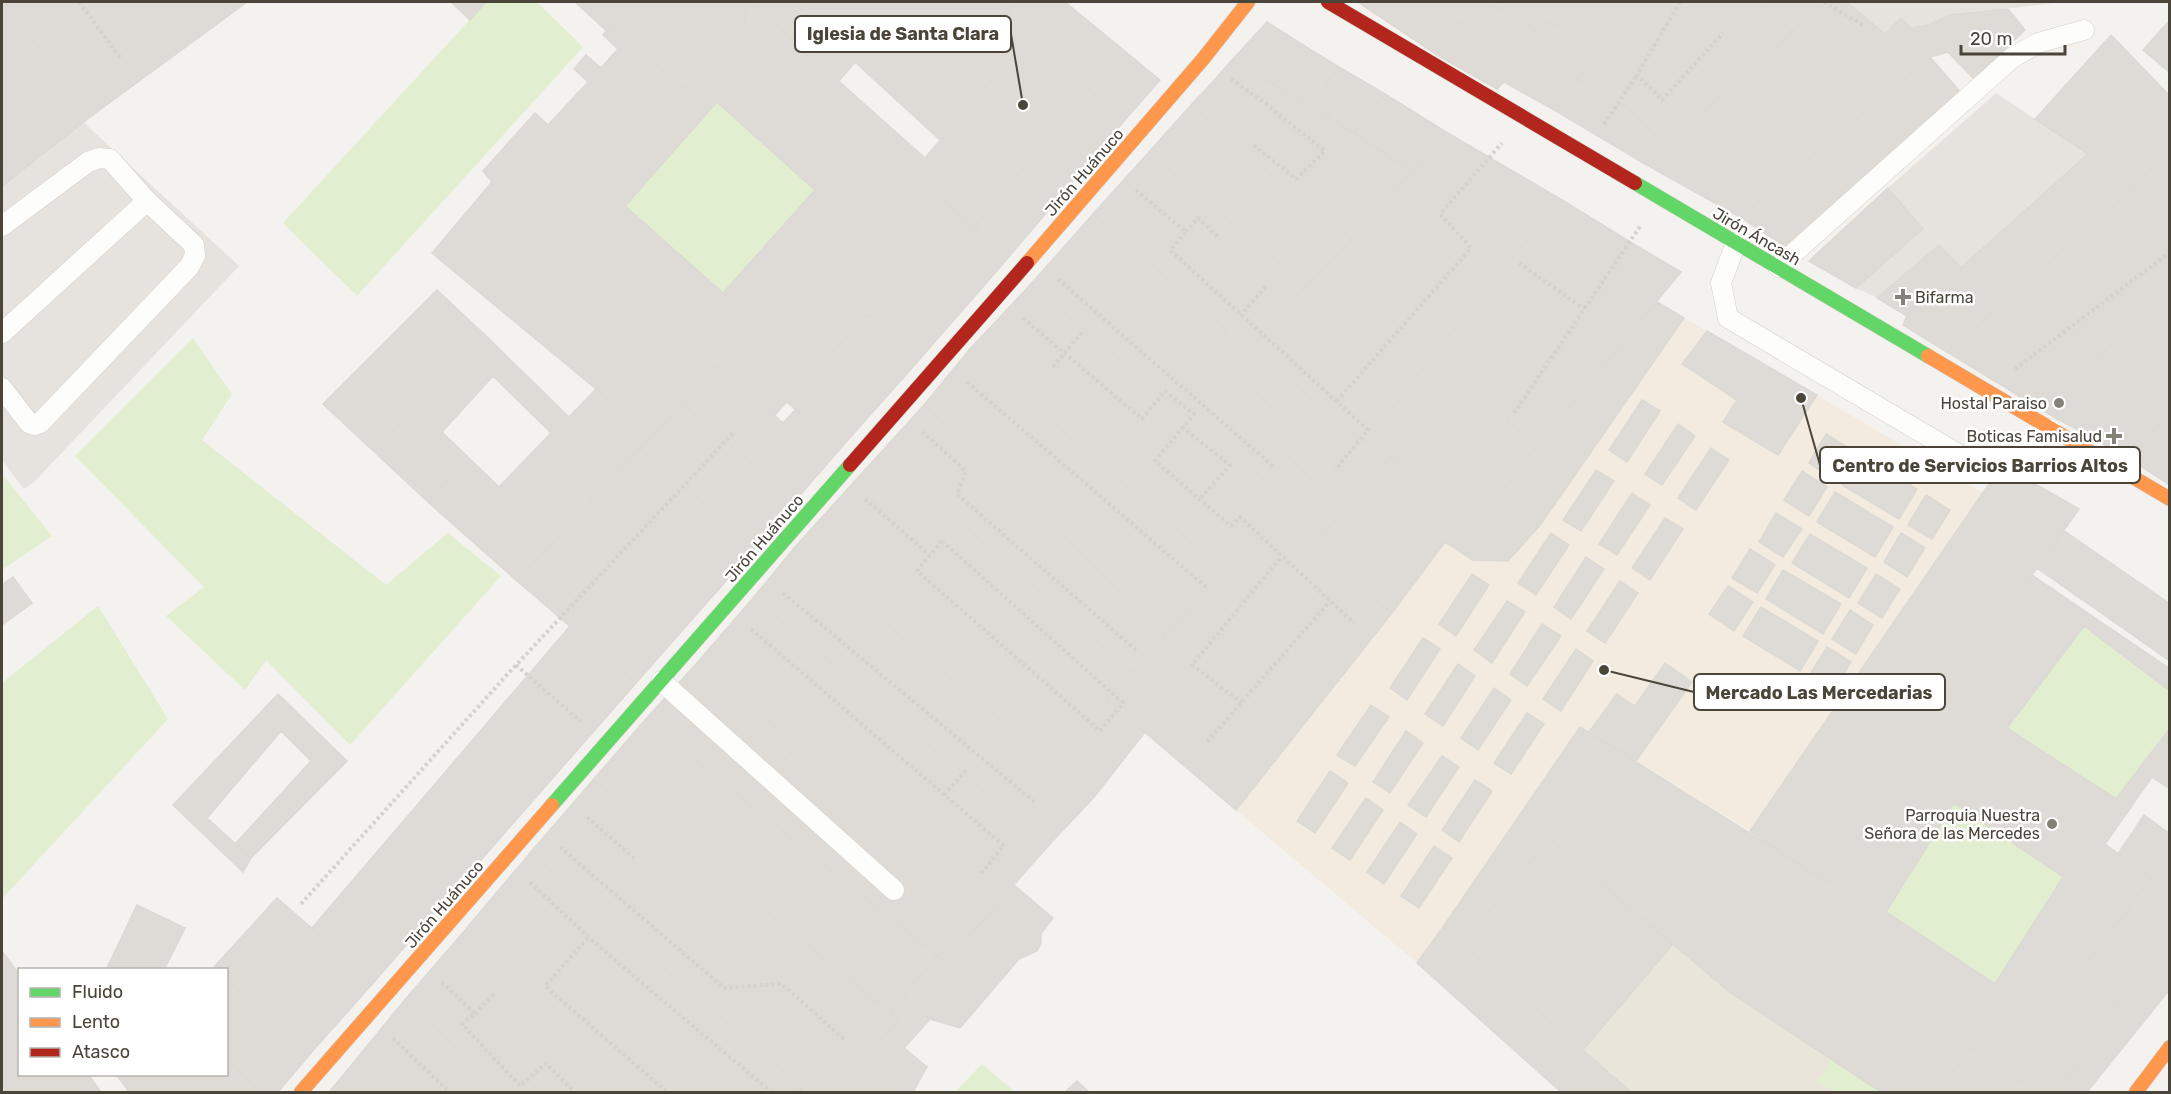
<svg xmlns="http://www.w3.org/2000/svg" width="2171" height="1094" font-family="Rubik,sans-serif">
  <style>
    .commercial { fill: #f3ebdf }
    .industrial { fill: #e6e2de }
    .education { fill: #eae5da }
    .green { fill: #e1eecf }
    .parking { fill: #e6e3df }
    .building { fill: #dedbd6; stroke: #dcd9d4; stroke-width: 1.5; fill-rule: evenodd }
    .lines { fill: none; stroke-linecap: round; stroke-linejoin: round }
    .lane-casing { stroke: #d2d0cb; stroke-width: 21 }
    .fast-casing { stroke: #d3cfc5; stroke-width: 15 }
    .slow-casing { stroke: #d3cfc5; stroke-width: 15 }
    .jam-casing { stroke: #d3cfc5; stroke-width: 15 }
    .path { stroke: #d3d2cc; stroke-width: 4; stroke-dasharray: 3 3; stroke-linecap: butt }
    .lane { stroke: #fdfdfc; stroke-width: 20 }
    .fast { stroke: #63d668; stroke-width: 14 }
    .slow { stroke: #ff974d; stroke-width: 14 }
    .jam { stroke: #b3261e; stroke-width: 14 }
    .poi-dot { fill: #868178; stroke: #fff; stroke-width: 2 }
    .labels { text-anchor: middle; stroke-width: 5; stroke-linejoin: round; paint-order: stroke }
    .street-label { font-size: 16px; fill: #4b4439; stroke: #fff }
    .poi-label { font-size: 16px; fill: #4b4439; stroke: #fff; text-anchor: end }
    .leader { fill: none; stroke: #4b4439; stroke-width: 2 }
    .callout-dot { fill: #4b4439; stroke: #fff; stroke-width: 2 }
    .callout { fill: #fff; stroke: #4b4439; stroke-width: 2 }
    .callout-label { font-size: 18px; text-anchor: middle; font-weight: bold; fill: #4b4439 }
  </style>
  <rect width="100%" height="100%" fill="#f4f2ee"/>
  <!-- commercial -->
  <path class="commercial" d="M1657,302L1984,493L1750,831L1580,727L1417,963L1236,810L1392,613L1391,457L1486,513L1537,446Z"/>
  <!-- industrial -->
  <path class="industrial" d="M83,122L239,266L34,482L24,489L2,460V186Z"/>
  <!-- education -->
  <path class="education" d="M1580,727L1810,871L1728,991L1881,1092H1561L1417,963Z"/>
  <!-- green -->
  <path class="green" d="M486,2H537L583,47L357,296L283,223Z
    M717,102L815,190L723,293L625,206Z
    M193,338L232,394L202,440L386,585L448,533L501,576L350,745L266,660L245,690L166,616L204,587L75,456Z
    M2,474L52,536L2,570Z
    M98,606L168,719L2,899V683Z
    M2084,626L2169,691V728L2116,799L2007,728Z
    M1954,803L2063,877L1995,984L1886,912Z
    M1831,1060L1881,1092H1834L1818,1081Z
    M982,1064L1015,1092H955Z"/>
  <!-- parking -->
  <path class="parking" d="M1847,2H2064L1950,15L1928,25L1911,28L1901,18L1885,34Z
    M1996,93L2088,154L1962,268L1939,245L1877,298L1856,288L1923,230L1888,188Z"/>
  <!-- building -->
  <path class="building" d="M2,2H4L90,117L16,175L2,155Z
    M4,2H231L236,10L90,117Z
    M231,2H247L236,10Z
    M451,2H486L470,20Z
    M575,2H746L745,26L684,89L611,25L607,31Z
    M746,2H750L925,158L913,172L1008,258L919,360L868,314L774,416L717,364L652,437L596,389L432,253L492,182L483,171L535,113L548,125L588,82L574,69L586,55L601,68L618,49L603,35L611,25L684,89L745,26ZM717,102L815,190L723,293L625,206Z
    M750,2H1016L1003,18L1027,38L940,140L855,62L839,81Z
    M1016,2H1065L1160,80L1125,120L1088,89L974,228L913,172L1027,38L1003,18Z
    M1358,2H1487L1495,6L1479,34L1457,22L1437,55Z
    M1487,2H1577L1560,27L1542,20L1536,29Z
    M1577,2H1631L1556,111L1504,82L1542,20L1560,27Z
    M1631,2H1758L1792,32L1665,146L1628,107L1578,79Z
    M1758,2H1826L1792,32Z
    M1826,2H1847L1885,34L1901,18L1911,28L1928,25L1948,52L1930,57L1740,217L1645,164Z
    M1495,6L1536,29L1504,82L1497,89L1437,55L1457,22L1479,34Z
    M2008,9L2025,30L1974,79L1948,52L1928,25L1950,15Z
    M2170,20V73L2143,50Z
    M1267,22L1303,45L1269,82L1232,60Z
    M2111,35L2170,96V146L2134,188L2088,154L2035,119Z
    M1303,45L1339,67L1325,85L1343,98L1327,117L1269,82Z
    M1930,57L1963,95L1792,251L1740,217Z
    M1232,60L1280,88L1365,141L1343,167L1265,110L1259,117L1209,86Z
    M1339,67L1385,94L1354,133L1327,117L1343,98L1325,85Z
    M1578,79L1628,107L1665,146L1645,164L1556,111Z
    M1209,86L1259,117L1265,110L1343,167L1365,141L1413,171L1352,240L1255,162L1237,144L1191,105Z
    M1088,89L1125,120L1008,258L974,228Z
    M1385,94L1446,132L1413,171L1354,133Z
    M1191,105L1237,144L1255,162L1352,240L1307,285L1251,240L1149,152Z
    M1446,132L1562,200L1486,288L1366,442L1357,437L1322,409L1253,345L1307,285L1352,240Z
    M2170,146V253L2006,388L1947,352L2134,188Z
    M1149,152L1251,240L1307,285L1253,345L1322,409L1357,437L1391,457L1344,510L1286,454L1303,435L1210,351L1227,330L1093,214Z
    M2088,154L2134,188L1947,352L1903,325L1907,316Z
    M2,155L16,175L2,186Z
    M1888,188L1923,229L1856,288L1809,261Z
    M1562,200L1637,246L1507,421L1537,446L1486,513L1366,442L1486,288Z
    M1093,214L1227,330L1210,351L1303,435L1286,454L1344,510L1327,531L1030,285Z
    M1939,245L1962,268L1907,316L1877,298Z
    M1637,246L1681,272L1537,446L1507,421Z
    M2170,253V296L2100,355L2077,329Z
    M1030,285L1327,531L1310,553L1392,613L1236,810L1106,699L1228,574L969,350Z
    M437,290L485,335L393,430L447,482L428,502L323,404Z
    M2170,296V412L2130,459L2038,408Z
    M1657,302L1684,318L1541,524L1508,561L1473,560L1445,542L1392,613L1310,553L1344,510L1391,457L1486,513L1537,446Z
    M868,314L919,360L840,449L787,402Z
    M2077,329L2100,355L2038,408L2006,388Z
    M1707,331L1817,395L1778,455L1723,422L1737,400L1682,364Z
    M485,335L569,417L596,389L652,437L517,581L428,502L447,482L393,430ZM493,376L551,433L499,487L442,432Z
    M969,350L1228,574L1166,636L1030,504L924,405Z
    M717,364L783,423L796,409L840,449L795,501L682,403Z
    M1642,400L1660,411L1627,462L1609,450Z
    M682,403L795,501L755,548L640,448Z
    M924,405L1030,504L1166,636L1132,672L917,484L888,513L853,483Z
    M2170,412V485L2130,459Z
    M1678,424L1695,436L1662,485L1645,474Z
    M1826,434L1852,450L1833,479L1809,463Z
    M640,448L755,548L636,683L517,581Z
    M1711,448L1729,460L1696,510L1678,498Z
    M1860,455L1917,489L1899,519L1842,485Z
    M2002,465L2079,509L2032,575L1829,883L1750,831Z
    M1596,470L1614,481L1581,531L1563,520Z
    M1802,471L1827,487L1809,516L1784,500Z
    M853,483L888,513L917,484L1132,672L1106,699L1145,732L1095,796L1040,753L795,547Z
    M1835,492L1893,527L1875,557L1817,522Z
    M1632,493L1650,505L1617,555L1599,544Z
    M1926,495L1950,510L1932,539L1908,525Z
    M1776,513L1802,529L1783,557L1759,542Z
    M1665,518L1683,529L1650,580L1632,568Z
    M2063,530L2170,604V661L2037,568Z
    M1551,533L1569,545L1536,595L1518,583Z
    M1901,533L1925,548L1907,577L1884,562Z
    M1810,534L1867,568L1849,598L1792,563Z
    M795,547L1040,753L1095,796L1049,845L753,598Z
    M1750,549L1775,565L1757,593L1732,578Z
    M1586,557L1604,569L1571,619L1554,607Z
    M1783,570L1841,604L1823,634L1766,599Z
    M1472,574L1489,585L1456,636L1439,624Z
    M1876,574L1900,589L1882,618L1858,603Z
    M2032,575L2170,669V691L2084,626L2007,728L2116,799L2170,728V789L2152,777L2105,844L2151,878L2077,977L2120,1004L2069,1079L2051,1067L2041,1079L2029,1071L2021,1084L1971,1048L1938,1092H1881L1728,991L1810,871L1829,883ZM1954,803L2063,877L1995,984L1886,912Z
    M13,577L32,603L2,625V585Z
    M1620,581L1638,593L1605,643L1587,631Z
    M1728,586L1753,602L1734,631L1709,614Z
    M753,598L1049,845L980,923L783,763L798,744L696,664Z
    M1507,601L1525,612L1492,663L1474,650Z
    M1761,607L1818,641L1800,671L1743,636Z
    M1850,610L1873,625L1856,654L1832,639Z
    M1542,624L1561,636L1527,686L1510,674Z
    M570,626L636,683L374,982L312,928Z
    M1423,638L1440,649L1407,700L1390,688Z
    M1827,647L1851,662L1833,691L1809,676Z
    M1576,649L1593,661L1561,711L1543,699Z
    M1665,663L1692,682L1636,761L1589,732L1617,694L1635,706Z
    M696,664L798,744L783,763L980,923L947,963L645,720Z
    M1458,664L1475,676L1443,726L1425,714Z
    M1494,688L1511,700L1478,750L1461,738Z
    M278,694L347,761L251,858L243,872L173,805ZM281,731L311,761L236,843L251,858L207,818Z
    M1371,705L1389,717L1355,766L1337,755Z
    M1527,713L1544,724L1511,774L1494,763Z
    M645,720L937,956L890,1012L769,913L593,780Z
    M1580,727L1810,871L1728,991L1550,839L1462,944L1443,927Z
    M1406,731L1423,743L1390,793L1373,782Z
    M1442,756L1459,767L1426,817L1408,805Z
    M1330,771L1348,783L1315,833L1297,821Z
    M593,780L769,913L898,1020L836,1092H808L530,853Z
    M1475,780L1492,791L1459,842L1442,830Z
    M1366,798L1383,810L1350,860L1332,848Z
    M2144,815L2170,834V926L2153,947L2119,922L2151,878L2118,854Z
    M1400,822L1417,834L1384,884L1367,872Z
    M1550,839L1672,945L1583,1050L1462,944Z
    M1434,846L1452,858L1419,908L1401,896Z
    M530,853L808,1092H613L460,936Z
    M1014,885L1053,918L1041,934V943L1037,951L1019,959L960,1028L930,1019L903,997L937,956L947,963Z
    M277,898L374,982L310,1054L226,978V970H217L214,967Z
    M137,905L185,928L164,970H106Z
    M2119,922L2153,947L2170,926V989L2087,1092H2061L2120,1004L2077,977Z
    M1443,927L1462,944L1631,1092H1561L1417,963Z
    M460,936L613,1092H504L428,1021L403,1002Z
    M2,951L20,976V1031L2,1044Z
    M226,978L310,1054L278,1092H260L226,1058Z
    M903,997L930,1019L904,1048L927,1067L913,1092H836L898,1020L890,1012Z
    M403,1002L428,1021L504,1092H345L336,1084Z
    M20,1031V1074H88L101,1092H2V1044Z
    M1971,1048L2021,1084L2029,1071L2041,1079L2051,1067L2069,1079L2061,1092H1938Z
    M226,1058L260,1092H181L167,1074H226Z
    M116,1074H167L181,1092H129Z
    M1077,1081L1089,1092H1065Z
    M336,1084L345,1092H329Z"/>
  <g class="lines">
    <defs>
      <path id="lane" d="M2,226L88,162L99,158L110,159L147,201L194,245L195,256L189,267L40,423L34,425L29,423L2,388
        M1736,243L1721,283L1728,318L1980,467L2007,459L2051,429
        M1778,267L2012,58L2038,43L2084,30
        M2,333L147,201
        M661,681L894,890"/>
      <path id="fast" d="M1635,183L1928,356
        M552,805L850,465"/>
      <path id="slow" d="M1027,263L1203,59L1248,2
        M1928,356L2170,499
        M301,1092L552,805
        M2136,1092L2170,1047"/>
      <path id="jam" d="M1328,2L1635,183
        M850,465L1027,263"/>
    </defs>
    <!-- lane casing -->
    <use href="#lane" class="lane-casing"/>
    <!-- fast casing -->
    <use href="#fast" class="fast-casing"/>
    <!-- slow casing -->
    <use href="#slow" class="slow-casing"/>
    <!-- jam casing -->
    <use href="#jam" class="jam-casing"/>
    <!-- path -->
    <path class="path" d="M79,2L122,60
      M1680,2L1637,75L1662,100L1723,33
      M1824,2L1863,25
      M1231,79L1258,98L1325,151L1296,179L1252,144
      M1604,124L1637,75
      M1136,190L1186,232L1170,250L1368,430L1335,470
      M1186,232L1198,218L1220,239
      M1519,263L1584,309
      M1058,279L1275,468
      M1240,316L1267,285
      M1023,318L1142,419L1165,391L1194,414L1155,461L1231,526L1240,517L1354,623
      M1053,367L1082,332
      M2015,369L2170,252
      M967,382L1206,587
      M1337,401L1471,248L1440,214L1502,143
      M1514,413L1641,225
      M1182,427L1230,465L1199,500
      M922,432L966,471L957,494L1138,652
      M865,499L930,555
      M942,541L1123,703L1100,731L917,571Z
      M783,593L1037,804
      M751,629L1004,846L979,876
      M516,665L581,722
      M1242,703L1192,665L1282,556
      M1207,742L1330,601
      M944,795L968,768
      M587,817L635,859
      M560,847L724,988L782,984L846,1041
      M530,882L589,938L771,1092
      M301,904L504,678L735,431
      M588,938L545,986L667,1092
      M442,982L475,1014L462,1024L520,1086L546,1063L574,1092
      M475,1014L494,994
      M393,1038L449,1092
      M800,1092L802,1090"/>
    <!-- lane -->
    <use href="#lane" class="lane"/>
    <!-- fast -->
    <use href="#fast" class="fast"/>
    <!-- slow -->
    <use href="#slow" class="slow"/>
    <!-- jam -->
    <use href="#jam" class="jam"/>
  </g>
  <!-- markers -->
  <g class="poi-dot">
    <path d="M1900 288h6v6h6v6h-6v6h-6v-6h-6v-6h6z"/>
    <circle cx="2059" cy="403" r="6"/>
    <path d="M2111 427h6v6h6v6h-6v6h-6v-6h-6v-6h6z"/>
    <circle cx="2052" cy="824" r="6"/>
  </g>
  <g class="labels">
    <!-- street labels -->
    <g class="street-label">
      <text transform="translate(1084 172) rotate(-49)" y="6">Jirón Huánuco</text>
      <text transform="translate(1757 236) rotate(30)" y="6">Jirón Áncash</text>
      <text transform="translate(764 538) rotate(-49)" y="6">Jirón Huánuco</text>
      <text transform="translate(444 904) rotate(-49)" y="6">Jirón Huánuco</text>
    </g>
    <!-- poi labels -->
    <g class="poi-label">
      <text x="1915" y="303" text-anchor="start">Bifarma</text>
      <text x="2047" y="409">Hostal Paraiso</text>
      <text x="2102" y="442">Boticas Famisalud</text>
      <text x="2040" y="821">Parroquia Nuestra<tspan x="2040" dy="18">Señora de las Mercedes</tspan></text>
    </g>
  </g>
  <!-- callouts -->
  <path class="leader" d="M1023 105L1011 34M1801 398L1820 465M1604 670L1694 692"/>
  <g class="callout-dot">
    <circle cx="1023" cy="105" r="6"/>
    <circle cx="1801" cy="398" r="6"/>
    <circle cx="1604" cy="670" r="6"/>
  </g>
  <g class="callout">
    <rect x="795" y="16" width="216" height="36" rx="6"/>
    <rect x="1820" y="447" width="320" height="36" rx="6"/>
    <rect x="1694" y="674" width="251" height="36" rx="6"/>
  </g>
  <g class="callout-label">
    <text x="903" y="40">Iglesia de Santa Clara</text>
    <text x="1980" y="472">Centro de Servicios Barrios Altos</text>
    <text x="1819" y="699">Mercado Las Mercedarias</text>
  </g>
  <!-- border -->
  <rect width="2171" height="1094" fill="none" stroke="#4b4439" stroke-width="6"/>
  <!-- legend -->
  <rect x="18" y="968" width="210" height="108" fill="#ffffff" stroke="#b7b4b0" stroke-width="1.5"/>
  <rect x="30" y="988" width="30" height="9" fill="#63d668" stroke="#b7b4b0" stroke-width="1.5"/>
  <text x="72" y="998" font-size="18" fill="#4b4439">Fluido</text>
  <rect x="30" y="1018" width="30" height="9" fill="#ff974d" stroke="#b7b4b0" stroke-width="1.5"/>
  <text x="72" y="1028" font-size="18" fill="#4b4439">Lento</text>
  <rect x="30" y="1048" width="30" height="9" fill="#b3261e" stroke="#b7b4b0" stroke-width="1.5"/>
  <text x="72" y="1058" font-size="18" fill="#4b4439">Atasco</text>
  <!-- scale -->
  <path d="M1961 45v9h104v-9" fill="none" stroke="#4b4439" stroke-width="3"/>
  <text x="1970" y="45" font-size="18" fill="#4b4439" stroke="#ffffff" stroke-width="4.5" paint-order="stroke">20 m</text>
</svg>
